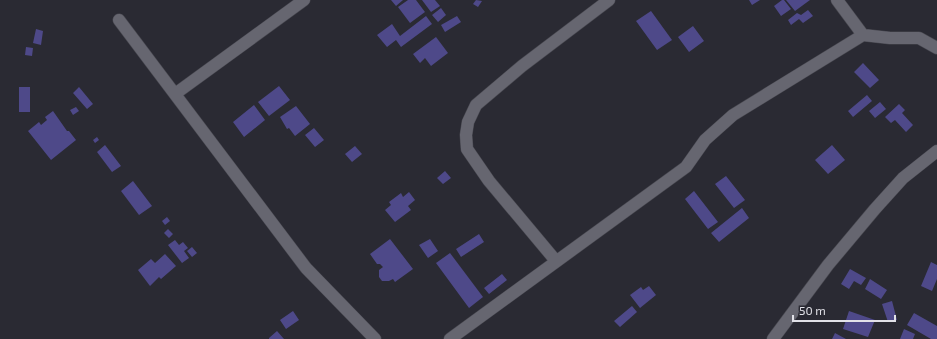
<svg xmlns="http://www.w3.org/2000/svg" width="937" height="339" font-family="'Exo 2',sans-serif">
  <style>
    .building { fill: #4e4989 }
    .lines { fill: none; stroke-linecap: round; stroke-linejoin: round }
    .minor-casing { stroke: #484850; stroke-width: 13 }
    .minor { stroke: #666670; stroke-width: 12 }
  </style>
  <rect width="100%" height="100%" fill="#2a2a33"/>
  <!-- building -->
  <path class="building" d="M391,0H403L396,6Z
    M408,0H416L425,12L410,23L398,7Z
    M422,0H435L440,6L431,12Z
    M476,0L482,1L478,7L473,4Z
    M749,0H760L752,5Z
    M782,0H784L791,9L781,16L774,6Z
    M786,0H810L795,11Z
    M441,8L446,15L438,22L432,15Z
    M808,10L813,16L803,23L799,19L791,25L788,20L797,13L801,15Z
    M651,11L672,40L657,50L636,21Z
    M426,16L432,24L401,47L396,40L387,47L377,35L392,24L400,36Z
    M457,16L461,22L445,32L441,25Z
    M693,26L704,41L689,52L678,37Z
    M36,29L43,31L41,45L33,43Z
    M436,37L448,53L431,66L425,58L420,63L413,54Z
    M26,47L33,48L32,56L25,55Z
    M863,63L879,80L870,88L854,72Z
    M279,86L290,100L269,116L258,102Z
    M19,87H30V112H19Z
    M79,87L93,104L87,109L73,93Z
    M867,95L872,101L853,117L848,111Z
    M880,102L886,109L875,118L869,111Z
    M899,104L905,110L902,113L913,125L906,132L895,120L891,123L885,117Z
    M254,105L265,120L244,137L233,122Z
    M296,106L310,124L295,136L289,128L287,129L280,117Z
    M76,107L79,111L73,115L70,110Z
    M53,111L67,131H69L76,140L51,160L28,131L39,122L41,125L47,120L45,117Z
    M314,128L324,140L315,147L305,135Z
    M97,137L99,140L95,143L93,140Z
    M105,145L121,166L112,172L97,152Z
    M832,145L845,160L828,174L815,160Z
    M355,146L362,154L352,162L345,154Z
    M445,171L451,178L443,184L437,178Z
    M726,176L745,200L734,208L715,184Z
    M133,181L152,206L139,215L121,191Z
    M694,191L718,222L708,229L685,199Z
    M409,192L415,200L408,206L411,210L395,222L385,210L391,205L389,202L401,193L403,197Z
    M742,208L749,218L719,242L711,233Z
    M167,217L170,221L165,225L162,221Z
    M168,229L173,234L169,238L164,233Z
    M479,234L484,242L461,257L456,249Z
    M390,239L413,269L395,282L393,279L389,281H382L379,277V270L383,267L380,264H377L370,254Z
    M430,239L438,251L428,258L419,245Z
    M175,240L179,245L183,242L188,248L184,251L189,258L182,263L168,245Z
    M192,247L197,253L192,257L187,251Z
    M450,253L483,297L469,308L436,263Z
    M165,254L176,266L161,279L159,277L150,286L138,270L151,259L155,263Z
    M931,262L937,265V279L932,291L921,286Z
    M850,269L866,278L861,285L854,281L849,289L841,284Z
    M502,274L507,280L489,294L484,288Z
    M870,279L887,290L881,299L865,289Z
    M649,286L656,295L640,308L630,295L641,287L643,290Z
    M892,301L897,320L888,322L882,304Z
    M632,306L637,312L620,327L614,321Z
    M293,311L299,320L286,329L280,320Z
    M849,311L875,320L868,337L843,329Z
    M914,313L937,326V339H931L907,325Z
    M904,329L915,334L913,339H900Z
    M277,331L284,339H269V338Z
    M835,333L846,339H832Z"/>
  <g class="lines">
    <defs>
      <path id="minor" d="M837,0L863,35L890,38H919L937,48
        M119,20L306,268L375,339
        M175,94L304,0
        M556,261L489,181L467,149L466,135L468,122L476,105L522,66L609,0
        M450,339L686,167L705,140L733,115L863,35
        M773,339L828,265L875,209L903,178L937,151"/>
    </defs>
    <!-- minor casing -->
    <use href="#minor" class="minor-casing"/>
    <!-- minor -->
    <use href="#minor" class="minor"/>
  </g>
  <!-- scale -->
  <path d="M793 315v6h102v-6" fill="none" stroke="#e2e2e8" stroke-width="2"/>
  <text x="799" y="315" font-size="12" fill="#e2e2e8" stroke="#2a2a33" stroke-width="3" paint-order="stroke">50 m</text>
</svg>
